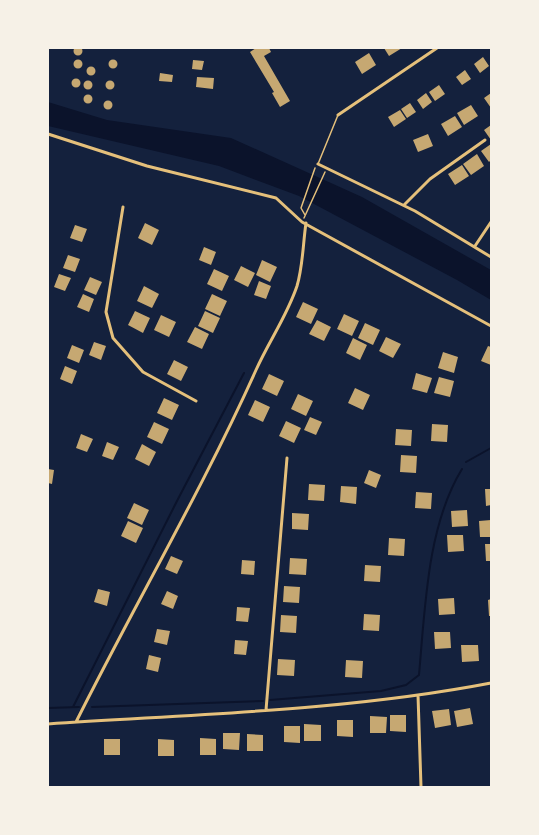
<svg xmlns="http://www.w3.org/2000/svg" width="539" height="835" font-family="Lora,serif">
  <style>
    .water { fill: #0b132b }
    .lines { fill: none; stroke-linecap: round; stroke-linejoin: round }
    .stream { stroke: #0b132b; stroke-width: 2 }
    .building { fill: #c6a872 }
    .path { stroke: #e5c07b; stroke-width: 1.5 }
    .service { stroke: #e5c07b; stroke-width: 1.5 }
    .minor { stroke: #e5c07b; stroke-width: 3 }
  </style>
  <rect width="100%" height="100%" fill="#14213d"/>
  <!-- water -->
  <path class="water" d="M48,102L107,120L231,138L362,197L491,270V300L457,280L299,196L219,166L48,126Z"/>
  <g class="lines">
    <!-- stream -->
    <path class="stream" d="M466,462L491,448
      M270,700L381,691L406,685L419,675C425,609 427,526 462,469
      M73,707L178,499L244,373
      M92,707L263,701
      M48,708L79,707"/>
  </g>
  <!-- building -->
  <path class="building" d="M73.5 51a4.5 4.5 0 1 1 9 0a4.5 4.5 0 1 1-9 0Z
    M256,48H269L271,52L264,56L290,101L280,107L272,93L274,92L250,52Z
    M384,48H402L389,56Z
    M369,53L376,65L362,74L355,62Z
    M483,57L489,66L480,73L474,64Z
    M108.5 64a4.5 4.5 0 1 1 9 0a4.5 4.5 0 1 1-9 0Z
    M73.5 64a4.5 4.5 0 1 1 9 0a4.5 4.5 0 1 1-9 0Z
    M193,60L204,61L202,70L192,69Z
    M86.5 71a4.5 4.5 0 1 1 9 0a4.5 4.5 0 1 1-9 0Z
    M465,70L471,79L462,85L456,77Z
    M160,73L173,75L172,82L159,81Z
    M197,77L214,78L213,89L196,87Z
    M71.5 83a4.5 4.5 0 1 1 9 0a4.5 4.5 0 1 1-9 0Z
    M105.5 85a4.5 4.5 0 1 1 9 0a4.5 4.5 0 1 1-9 0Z
    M83.5 85a4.5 4.5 0 1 1 9 0a4.5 4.5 0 1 1-9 0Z
    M439,85L445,94L435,101L429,92Z
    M426,93L432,102L423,109L417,100Z
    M491,93V108L484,98Z
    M83.5 99a4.5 4.5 0 1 1 9 0a4.5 4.5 0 1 1-9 0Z
    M103.5 105a4.5 4.5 0 1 1 9 0a4.5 4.5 0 1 1-9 0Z
    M410,103L416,112L407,118L401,109Z
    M471,105L478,116L464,125L457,113Z
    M400,110L406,119L394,127L388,117Z
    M455,116L462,127L448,136L441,124Z
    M491,125V140L484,130Z
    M428,134L433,146L418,152L413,140Z
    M491,144V160L489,162L481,151Z
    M477,154L484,166L471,175L463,164Z
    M462,165L469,176L455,185L448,174Z
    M145,223L159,230L152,245L138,238Z
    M75,225L87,229L82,242L70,238Z
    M204,247L216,252L211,265L199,260Z
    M68,255L80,259L75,272L63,268Z
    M262,260L277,267L270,282L256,275Z
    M241,266L255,273L248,287L234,280Z
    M214,269L229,276L222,291L207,284Z
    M59,274L71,278L65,291L54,287Z
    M90,277L102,282L96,295L84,290Z
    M259,281L271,286L266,299L254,295Z
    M144,286L159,294L152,308L137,301Z
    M83,294L94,299L89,312L77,307Z
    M212,294L227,301L220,316L205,309Z
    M303,302L318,309L311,324L296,317Z
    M135,311L150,318L143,333L128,325Z
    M205,311L220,318L213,333L198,326Z
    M344,314L359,321L352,336L337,329Z
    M161,315L176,322L169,337L154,330Z
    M317,320L331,327L324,341L309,334Z
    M365,323L380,330L373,345L358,338Z
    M195,327L209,334L202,349L187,342Z
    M386,337L401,344L393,358L379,351Z
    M353,338L367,345L360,360L346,353Z
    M94,342L106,346L101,360L89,355Z
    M72,345L84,350L79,363L67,358Z
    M488,346L491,347V365L481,361Z
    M443,352L458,357L454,373L438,368Z
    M174,360L188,367L181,381L167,374Z
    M65,366L77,371L72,384L60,379Z
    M416,373L432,378L427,393L412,389Z
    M269,374L284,381L277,396L262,389Z
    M439,377L454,381L450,397L434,393Z
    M355,388L370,395L363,410L348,403Z
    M298,394L313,401L306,416L291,409Z
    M164,398L179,405L172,420L157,413Z
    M255,400L270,407L263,422L248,415Z
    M310,417L322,422L316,435L304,430Z
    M286,421L301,428L294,443L279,436Z
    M154,422L169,429L162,444L147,437Z
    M432,424L448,425L447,442L431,441Z
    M396,429L412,430L411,446L395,445Z
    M81,434L93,439L87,452L76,448Z
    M107,442L119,447L113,460L102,456Z
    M142,444L156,452L149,466L135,459Z
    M401,455L417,456L416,473L400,472Z
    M48,469L54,470L52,484L48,483Z
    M369,470L381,475L376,488L364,483Z
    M309,484L325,485L324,501L308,500Z
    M341,486L357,487L356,504L340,502Z
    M485,489H491V505L486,506Z
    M416,492L432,493L431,509L415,508Z
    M134,503L149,510L142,525L127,518Z
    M467,510L468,526L452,527L451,511Z
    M292,513L309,514L308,530L292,529Z
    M491,520V537H480L479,521Z
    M128,521L143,528L136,543L121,536Z
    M447,535H463L464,551L448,552Z
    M389,538L405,539L404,556L388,555Z
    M485,544H491V561H486Z
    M171,556L183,561L177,574L165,569Z
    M290,558L307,559L306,575L289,574Z
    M242,560L255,561L254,575L241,574Z
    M365,565L381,566L380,582L364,581Z
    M284,586L300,587L299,603L283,602Z
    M98,589L110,592L107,606L94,602Z
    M167,591L178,596L173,609L161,604Z
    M454,598L455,614L439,615L438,599Z
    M491,599V616H489L488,600Z
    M237,607L250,608L248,622L236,621Z
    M364,614L380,615L379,631L363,630Z
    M281,615L297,616L296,633L280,632Z
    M157,629L170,631L167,645L154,642Z
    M434,632H450L451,648L435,649Z
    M235,640L248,641L246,655L234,654Z
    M461,645H478L479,661L462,662Z
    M149,655L161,658L158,672L146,669Z
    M278,659L295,660L294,676L277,675Z
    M346,660L363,661L362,678L345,677Z
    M470,708L473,724L457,727L454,711Z
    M449,709L451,725L435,728L432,711Z
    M390,715H406V732L390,731Z
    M370,716L387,717L386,733H370Z
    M337,720H353V737L337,736Z
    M304,724L321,725V741H304Z
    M284,726H300V743L284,742Z
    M223,733H240L239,750L223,749Z
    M247,734L263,735V751H247Z
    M200,738L216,739V755H200Z
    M104,739H120V755H104Z
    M158,739L174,740V756H158Z"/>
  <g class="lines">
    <!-- path -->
    <path class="path" d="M305,215L301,208L315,168
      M304,218L325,172"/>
    <!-- service -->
    <path class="service" d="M318,164L338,115"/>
    <!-- minor -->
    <path class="minor" d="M338,115L437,48
      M48,134L147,166L276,198L302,222L491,326
      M318,164L415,211L491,257
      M404,205L430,179L485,140
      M123,207L106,312L113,338L143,372L196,401
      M475,246L491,222
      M418,695L421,787
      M266,710L287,458
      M76,722C135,604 202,490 256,370C269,341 287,316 297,286C303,266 303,243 306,223
      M48,724C196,714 345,711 491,683"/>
  </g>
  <!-- border -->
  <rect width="539" height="835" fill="none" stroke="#f6f1e7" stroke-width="98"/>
</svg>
